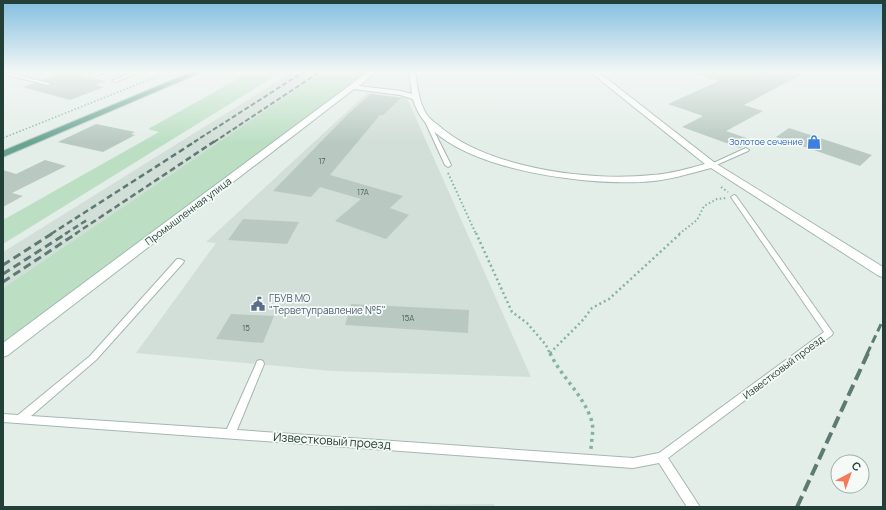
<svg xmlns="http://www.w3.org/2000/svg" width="886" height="510" font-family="Manrope,sans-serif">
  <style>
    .built { fill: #d2ded8 }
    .green { fill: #bcdfc4 }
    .building { fill: #b9c9c2 }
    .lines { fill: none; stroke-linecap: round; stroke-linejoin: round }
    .lane-casing { stroke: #a6b6b0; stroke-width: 2 }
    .secondary-casing { stroke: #a2bab0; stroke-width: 2 }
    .primary-casing { stroke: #c1cac7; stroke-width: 2 }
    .path-far3 { stroke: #83b2a2; stroke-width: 1.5; stroke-dasharray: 1.5 2; stroke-linecap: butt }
    .path-far2 { stroke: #83b2a2; stroke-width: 2; stroke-dasharray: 1.5 2.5; stroke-linecap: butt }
    .path-far1 { stroke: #83b2a2; stroke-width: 2.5; stroke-dasharray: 2 3; stroke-linecap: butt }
    .path { stroke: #83b2a2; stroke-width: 3.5; stroke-dasharray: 3 4; stroke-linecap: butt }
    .lane { fill: #fff; fill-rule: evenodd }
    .secondary { fill: #fff; fill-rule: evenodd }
    .primary { fill: #67a592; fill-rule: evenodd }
    .rail-far3 { stroke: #5d7b72; stroke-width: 2; stroke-dasharray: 5 2.5; stroke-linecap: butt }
    .rail-far2 { stroke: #5d7b72; stroke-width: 2.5; stroke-dasharray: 6 3.5; stroke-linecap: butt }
    .rail-far1 { stroke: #5d7b72; stroke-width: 3; stroke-dasharray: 8 4.5; stroke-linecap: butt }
    .rail { stroke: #5d7b72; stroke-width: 4; stroke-dasharray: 12 5.5; stroke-linecap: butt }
    .labels { text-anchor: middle; stroke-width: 3.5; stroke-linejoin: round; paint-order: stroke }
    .number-label { font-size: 8px; fill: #48625a }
    .far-shop-label { font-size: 9px; fill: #366cbe; stroke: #f5faf7; text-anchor: end }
    .street-label { font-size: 10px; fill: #224037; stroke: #f5faf7 }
    .service-label { font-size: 10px; fill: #4e5e75; stroke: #f5faf7; text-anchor: start }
    .near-street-label { font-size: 12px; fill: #224037; stroke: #f5faf7 }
  </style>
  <rect width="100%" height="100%" fill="#e4eee9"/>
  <!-- built -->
  <path class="built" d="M294,71H324L3,288V252Z
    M367,93L407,98L531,377L332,371L136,353L216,243L206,242Z
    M494,504L495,507H242Z"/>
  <!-- green -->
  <path class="green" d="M252,71H283L3,244V220L159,132L148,129Z
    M324,71H368L3,344V288Z"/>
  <!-- building -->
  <path class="building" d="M698,71H808L744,105L763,111L726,131L752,140L740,148L682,127L703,116L668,104L719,81L697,74Z
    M64,73L106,81L95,85L104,87L70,100L23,87L34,83L49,86L51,83L43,80Z
    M371,94L401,98L383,115H380L330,175L403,196L390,208L409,215L386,239L335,221L361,199L320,187L311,197L273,191L347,115Z
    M96,124L135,132L131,134L135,135L103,152L58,142Z
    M789,128L872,155L860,166L776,137Z
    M45,160L66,166L12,193L23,196L3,207V170L16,174Z
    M243,219L299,222L287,244L228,240Z
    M351,304L469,310L468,333L345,325Z
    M231,314L274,316L263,343L216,339Z"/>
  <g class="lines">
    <defs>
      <path id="lane" d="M80,71H86L81,74H79L78,73Z
        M101,71H108L93,77L90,76Z
        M136,71H143L115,82L112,81Z
        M3,72L49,83L50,84L48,85L3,74Z
        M423,116L427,117L451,165L450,166L448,167L445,165L423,117Z
        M746,148L749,150L748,151L714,166L712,167L709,165Z
        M734,195L736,196L833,333L832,335L668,458L700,507H687L659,463L633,468L3,422V414L18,415L90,356L177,259H180L184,261L183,263L96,360L31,416L227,429L256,364L257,361L260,360L263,361L264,364L237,430L633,458L659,453L824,332L731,197Z"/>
      <path id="secondary" d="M369,71H377L359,86L401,91L412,94L409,71H415C417,86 419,103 427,115C430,119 434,122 438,125C485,168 590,182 652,175C670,174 687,169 705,164L589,71H597L715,163L883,267V277L879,276L711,168C688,174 666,181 642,182C583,185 431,169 413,99L400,95L354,89L8,355L3,357V343Z"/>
      <path id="primary" d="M194,71H204L3,157V151Z"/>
    </defs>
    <!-- lane casing -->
    <use href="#lane" class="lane-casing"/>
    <!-- secondary casing -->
    <use href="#secondary" class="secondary-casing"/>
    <!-- primary casing -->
    <use href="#primary" class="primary-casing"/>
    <!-- path-far3 -->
    <path class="path-far3" d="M3,138L171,71"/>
    <!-- path-far2 -->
    <path class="path-far2" d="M448,173L476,234
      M721,187L728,192
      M679,234L697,220L704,206L717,199L727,198"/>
    <!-- path-far1 -->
    <path class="path-far1" d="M476,233L512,312L527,323L546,345L550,354
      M550,353L582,321L592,308L609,299L681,233"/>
    <!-- path -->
    <path class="path" d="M550,353C561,377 584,395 592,422C594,430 591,442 591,450"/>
    <!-- lane -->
    <use href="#lane" class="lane"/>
    <!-- secondary -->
    <use href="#secondary" class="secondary"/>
    <!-- primary -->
    <use href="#primary" class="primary"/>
    <!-- rail-far3 -->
    <path class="rail-far3" d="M194,142L305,71
      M214,142L321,71"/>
    <!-- rail-far2 -->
    <path class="rail-far2" d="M51,234L196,141
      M65,234L87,220
      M75,234L215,141"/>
    <!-- rail-far1 -->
    <path class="rail-far1" d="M3,265L53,233
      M3,274L67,233
      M3,282L77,233
      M867,354L883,320"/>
    <!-- rail -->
    <path class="rail" d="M797,507L868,353"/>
  </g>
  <!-- sky -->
  <linearGradient id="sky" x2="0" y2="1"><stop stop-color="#82bee0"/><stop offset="0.5" stop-color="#f3f7f5"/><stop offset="1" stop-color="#f3f7f5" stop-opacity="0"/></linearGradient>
  <rect width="886" height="143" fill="url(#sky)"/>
  <!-- icons -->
  <defs>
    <symbol id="shop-bare" viewBox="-9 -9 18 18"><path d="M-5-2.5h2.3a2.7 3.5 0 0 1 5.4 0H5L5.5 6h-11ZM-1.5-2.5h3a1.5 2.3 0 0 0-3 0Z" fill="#3f7fe0" stroke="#f5faf7" stroke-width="2.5" paint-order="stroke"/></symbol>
    <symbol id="civic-bare" viewBox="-9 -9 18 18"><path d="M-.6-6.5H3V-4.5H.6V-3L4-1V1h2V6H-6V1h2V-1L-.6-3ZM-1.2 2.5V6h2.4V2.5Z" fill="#5c6f8a" stroke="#f5faf7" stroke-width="2.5" paint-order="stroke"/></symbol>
  </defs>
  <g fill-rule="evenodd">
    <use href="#shop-bare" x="804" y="132" width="20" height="20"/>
    <use href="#civic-bare" x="248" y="294" width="20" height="20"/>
  </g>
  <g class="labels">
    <!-- number labels -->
    <g class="number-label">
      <text x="322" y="164">17</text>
      <text x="363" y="195">17А</text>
      <text x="408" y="321">15А</text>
      <text x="246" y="331">15</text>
    </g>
    <!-- far-shop labels -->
    <g class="far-shop-label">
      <text x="803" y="145">Золотое сечение</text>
    </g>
    <!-- street labels -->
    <g class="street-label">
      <text transform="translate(188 211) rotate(-37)" y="4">Промышленная улица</text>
      <text transform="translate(783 367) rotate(-37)" y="4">Известковый проезд</text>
    </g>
    <!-- service labels -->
    <g class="service-label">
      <text x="269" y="302">ГБУВ МО<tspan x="269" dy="12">"Терветуправление №5"</tspan></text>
    </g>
    <!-- near-street labels -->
    <g class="near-street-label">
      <text transform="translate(332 441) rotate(4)" y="4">Известковый проезд</text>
    </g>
  </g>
  <!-- border -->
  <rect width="886" height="510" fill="none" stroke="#224037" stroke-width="8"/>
  <!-- north arrow -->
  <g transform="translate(850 474) rotate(41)"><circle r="19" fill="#f5faf7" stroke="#a1b0aa"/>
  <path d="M0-3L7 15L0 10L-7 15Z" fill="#f67a5a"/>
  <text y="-6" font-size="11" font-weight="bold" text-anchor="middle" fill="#224037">С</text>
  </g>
</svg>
